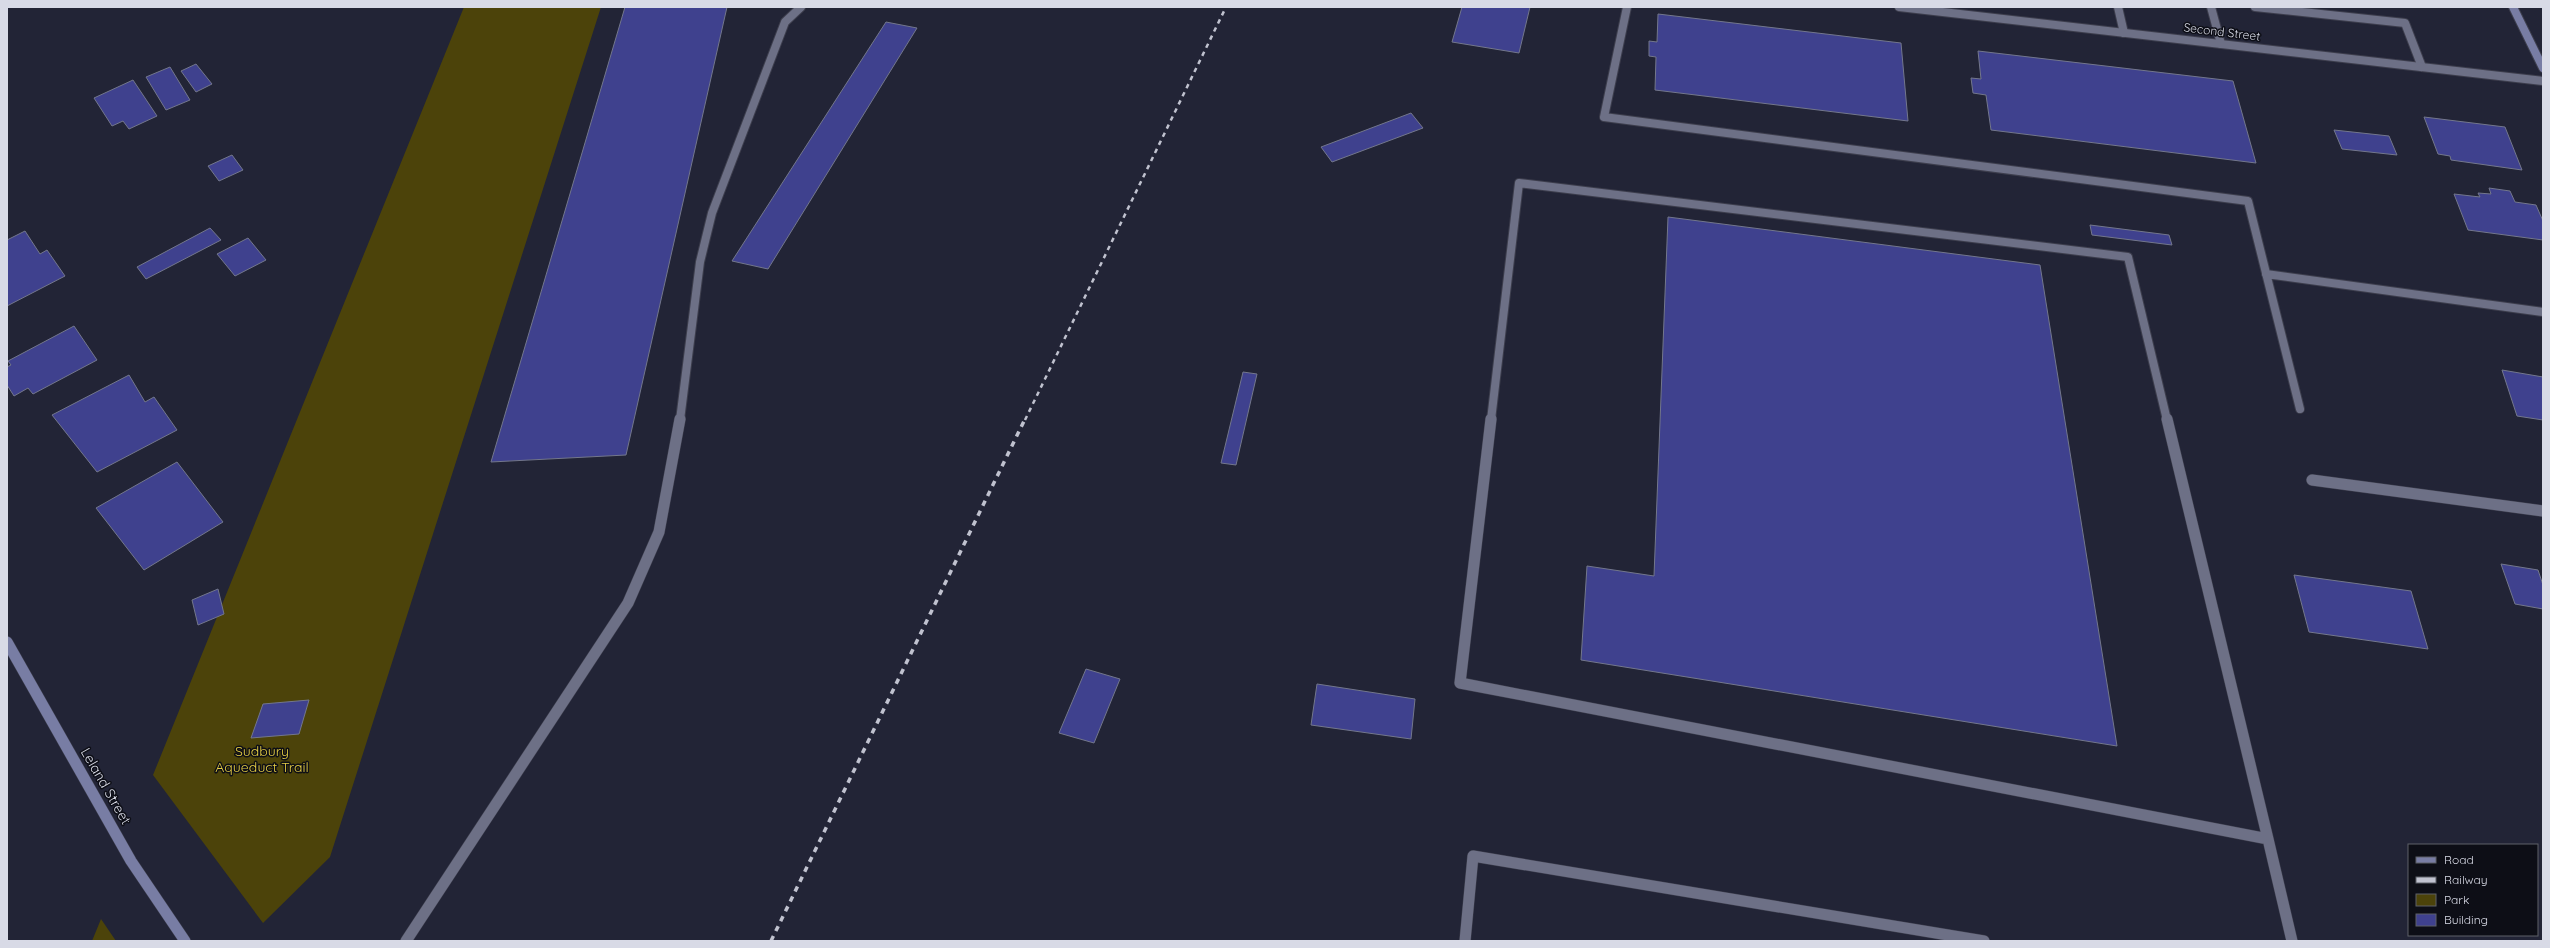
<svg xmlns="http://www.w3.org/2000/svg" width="2550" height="948" font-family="Quicksand,sans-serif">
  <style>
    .green { fill: #4c430a }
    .building { fill: #3f418e; stroke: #73778c }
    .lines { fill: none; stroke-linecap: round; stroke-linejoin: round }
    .lane-far1-casing { stroke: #3d3e4d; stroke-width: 10 }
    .lane-casing { stroke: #3d3e4d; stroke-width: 12 }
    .street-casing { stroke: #3d3e4d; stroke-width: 10 }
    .secondary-far1-casing { stroke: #3d3e4d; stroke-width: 10 }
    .secondary-casing { stroke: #3d3e4d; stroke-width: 12 }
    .lane-far1 { stroke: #6d7086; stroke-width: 8 }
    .lane { stroke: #6d7086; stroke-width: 11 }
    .street { stroke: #6d7086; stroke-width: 8 }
    .secondary-far1 { stroke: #787da4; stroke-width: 8 }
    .secondary { stroke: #787da4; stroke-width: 11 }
    .rail-far1 { stroke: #c0c2cf; stroke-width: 2.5; stroke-dasharray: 4.5 4.5; stroke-linecap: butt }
    .rail { stroke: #c0c2cf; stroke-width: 3.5; stroke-dasharray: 5.5 5.5; stroke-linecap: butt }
    .labels { text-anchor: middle; stroke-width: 3; stroke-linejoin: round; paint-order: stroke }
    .far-street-label { font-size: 12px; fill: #d8dae6; stroke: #0d0e16 }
    .park-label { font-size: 14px; fill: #e7cf44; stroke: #0d0e16 }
    .street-label { font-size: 14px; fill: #d8dae6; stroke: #0d0e16 }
  </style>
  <rect width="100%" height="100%" fill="#222436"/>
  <!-- green -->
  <path class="green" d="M464,7H601L330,857L263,923L153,775Z
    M101,919L116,941H92Z"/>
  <!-- building -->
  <path class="building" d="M625,7H727L626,455L491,462Z
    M1462,7H1530L1519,53L1452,42Z
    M1658,14L1901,43L1908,121L1655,90L1656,57L1649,56V41L1657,42Z
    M886,22L917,28L768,269L732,261Z
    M1978,51L2233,81L2256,163L1991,130L1986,95L1973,93L1971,78L1981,79Z
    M196,64L212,84L196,92L181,71Z
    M170,67L190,100L166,110L146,77Z
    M133,80L157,116L129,129L123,121L112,126L94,98Z
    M1411,113L1423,128L1332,162L1321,147Z
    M2424,117L2505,127L2522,170L2451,160L2450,156L2438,154Z
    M2334,130L2389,136L2397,155L2342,149Z
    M232,155L243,170L219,181L208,166Z
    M2489,188L2510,191L2515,202L2536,205L2543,221V240L2468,230L2454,194L2480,197L2478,193L2491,194Z
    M1668,217L2040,265L2117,746L1581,660L1587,566L1654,576Z
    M2090,225L2169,235L2172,245L2092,235Z
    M210,228L221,240L146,279L137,267Z
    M25,231L40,254L47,250L65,276L7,306V240Z
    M248,238L266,260L235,276L217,254Z
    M74,326L97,360L33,394L28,388L14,396L7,385V367L11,365L8,361Z
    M2502,370L2543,377V420L2517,416Z
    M1243,372L1257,374L1236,465L1221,463Z
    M129,375L145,402L154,397L177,430L97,472L52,415Z
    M177,462L223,522L144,570L96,508Z
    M2501,564L2538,570L2543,585V609L2515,604Z
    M2294,575L2411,591L2428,649L2309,632Z
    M218,589L224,614L198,625L192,600Z
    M1086,669L1120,679L1094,743L1059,733Z
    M1317,684L1415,699L1411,739L1311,725Z
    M309,700L299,734L251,738L263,704Z"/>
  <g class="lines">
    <defs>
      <path id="lane-far1" d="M1627,7L1604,117L2248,201L2300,409
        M2118,7L2124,33
        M2211,7L2221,44
        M2255,7L2405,23L2422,67
        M2266,274L2543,312
        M680,420L700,262L712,213L785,22L801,7
        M1491,420L1519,183L2128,257L2167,420"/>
      <path id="lane" d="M1491,419L1460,683L2268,839
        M2167,419L2268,839
        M2312,480L2543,511
        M2268,839L2292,941
        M406,941L628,603L659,532L680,419
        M1465,941L1473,856L1984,941"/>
      <path id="street" d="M1899,7L2543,81"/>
      <path id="secondary-far1" d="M2513,7L2543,68"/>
      <path id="secondary" d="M7,642L131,861L185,941"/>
    </defs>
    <!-- lane-far1 casing -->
    <use href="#lane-far1" class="lane-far1-casing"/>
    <!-- lane casing -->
    <use href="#lane" class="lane-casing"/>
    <!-- street casing -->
    <use href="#street" class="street-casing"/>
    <!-- secondary-far1 casing -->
    <use href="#secondary-far1" class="secondary-far1-casing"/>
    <!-- secondary casing -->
    <use href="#secondary" class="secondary-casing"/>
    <!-- lane-far1 -->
    <use href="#lane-far1" class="lane-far1"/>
    <!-- lane -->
    <use href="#lane" class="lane"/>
    <!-- street -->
    <use href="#street" class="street"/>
    <!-- secondary-far1 -->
    <use href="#secondary-far1" class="secondary-far1"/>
    <!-- secondary -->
    <use href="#secondary" class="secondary"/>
    <!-- rail-far1 -->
    <path class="rail-far1" d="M1025,420L1226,7"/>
    <!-- rail -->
    <path class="rail" d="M771,941L1025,419"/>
  </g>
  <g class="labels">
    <!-- far-street labels -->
    <g class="far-street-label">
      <text transform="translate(2222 32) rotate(7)" y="4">Second Street</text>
    </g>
    <!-- park labels -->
    <g class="park-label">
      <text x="262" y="756">Sudbury<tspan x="262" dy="16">Aqueduct Trail</tspan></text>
    </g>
    <!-- street labels -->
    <g class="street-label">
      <text transform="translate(106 786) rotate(60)" y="5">Leland Street</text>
    </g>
  </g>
  <!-- border -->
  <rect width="2550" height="948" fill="none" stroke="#d8dae6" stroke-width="16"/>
  <!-- legend -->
  <rect x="2408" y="844" width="130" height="92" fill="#0d0e16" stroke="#5e6069"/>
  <rect x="2416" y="857" width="20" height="6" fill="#787da4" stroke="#5e6069"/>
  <text x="2444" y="864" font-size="12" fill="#d8dae6">Road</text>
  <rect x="2416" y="877" width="20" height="6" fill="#c0c2cf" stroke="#5e6069"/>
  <text x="2444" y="884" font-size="12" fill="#d8dae6">Railway</text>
  <rect x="2416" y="894" width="20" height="12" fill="#4c430a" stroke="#5e6069"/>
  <text x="2444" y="904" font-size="12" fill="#d8dae6">Park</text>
  <rect x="2416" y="914" width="20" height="12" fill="#3f418e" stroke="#5e6069"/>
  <text x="2444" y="924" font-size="12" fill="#d8dae6">Building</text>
</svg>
